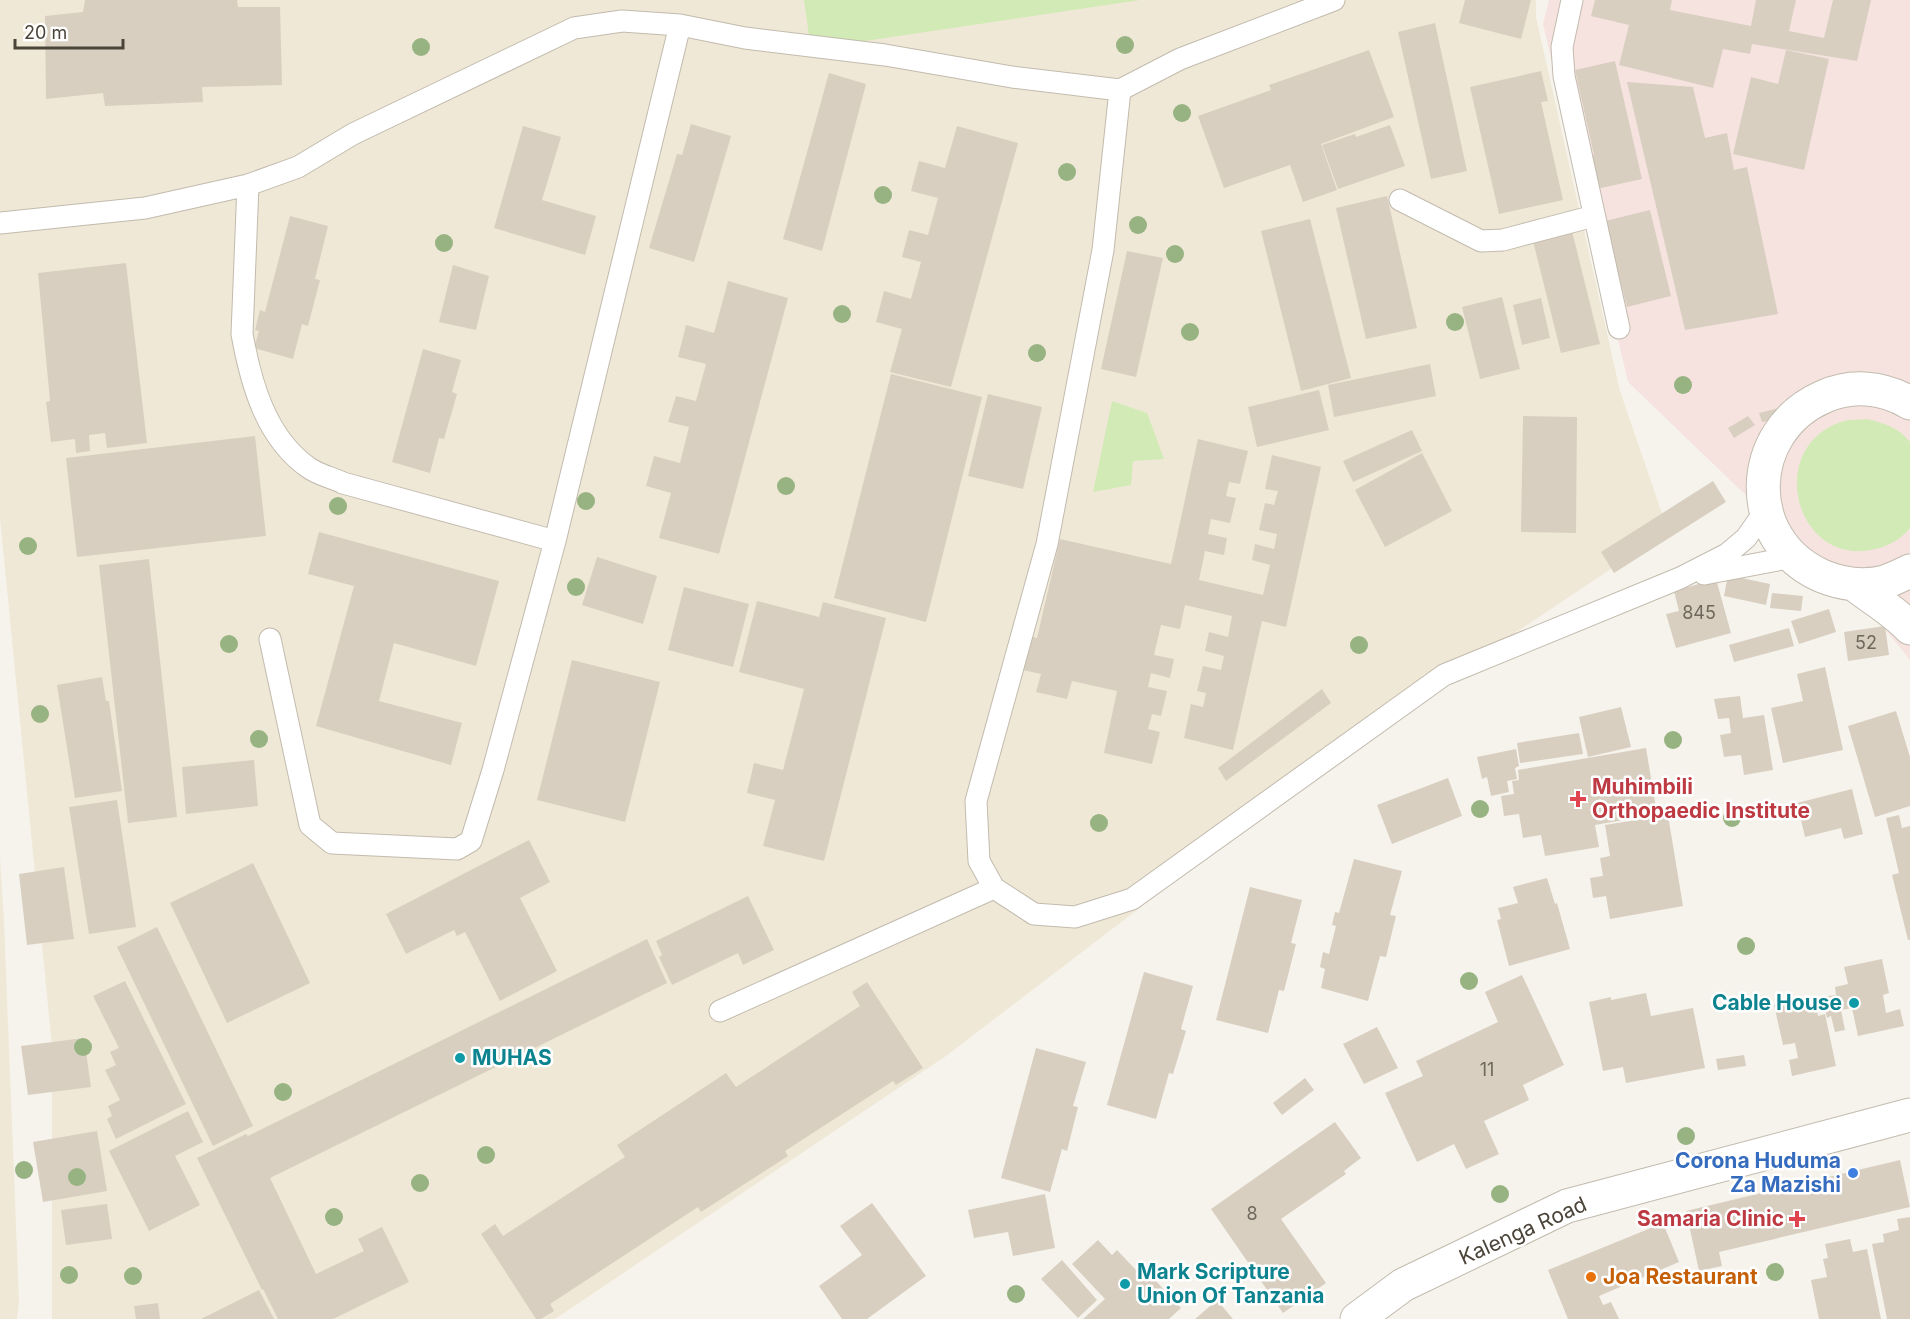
<svg xmlns="http://www.w3.org/2000/svg" width="1910" height="1319" font-family="Inter,sans-serif">
  <style>
    .education { fill: #efe8d6 }
    .medical { fill: #f6e3e0 }
    .green { fill: #d2eab5 }
    .building { fill: #d8cfc1 }
    .lines { fill: none; stroke-linecap: round; stroke-linejoin: round }
    .service-casing { stroke: #c2bbae; stroke-width: 23 }
    .minor-casing { stroke: #c2bbae; stroke-width: 35 }
    .service { stroke: #fff; stroke-width: 21 }
    .minor { stroke: #fff; stroke-width: 33 }
    .tree { fill: #97b381 }
    .health-dot { fill: #e0444e; stroke: #fff; stroke-width: 2 }
    .culture-dot { fill: #0f9aa8; stroke: #fff; stroke-width: 2 }
    .shop-dot { fill: #3f7fe0; stroke: #fff; stroke-width: 2 }
    .food-dot { fill: #e8710a; stroke: #fff; stroke-width: 2 }
    .labels { text-anchor: middle; stroke-width: 5; stroke-linejoin: round; paint-order: stroke }
    .number-label { font-size: 18px; fill: #6e675b }
    .health-label { font-size: 21px; font-weight: bold; fill: #be3a42; stroke: #fff; text-anchor: start }
    .culture-label { font-size: 21px; font-weight: bold; fill: #0d838f; stroke: #fff; text-anchor: start }
    .shop-label { font-size: 21px; font-weight: bold; fill: #366cbe; stroke: #fff; text-anchor: end }
    .street-label { font-size: 21px; fill: #4b4439; stroke: #fff }
    .food-label { font-size: 21px; font-weight: bold; fill: #c56008; stroke: #fff; text-anchor: start }
  </style>
  <rect width="100%" height="100%" fill="#f6f3ec"/>
  <!-- education -->
  <path class="education" d="M0,0H1536V17L1620,391L1668,531L1395,713L946,1056L555,1319H52V1046L0,518Z
    M0,858L4,922L19,1301L17,1319H0Z"/>
  <!-- medical -->
  <path class="medical" d="M1549,0H1910V660L1885,629L1628,382L1543,24Z"/>
  <!-- green -->
  <path class="green" d="M804,0H1140L811,49Z
    M1112,401L1147,413L1164,459L1133,461L1131,485L1093,492Z
    M1867,419C1883,423 1900,428 1910,442V528C1901,539 1889,546 1875,549C1795,569 1763,445 1844,421C1851,419 1860,420 1867,419Z"/>
  <!-- building -->
  <path class="building" d="M85,0H237L238,7H280L282,85L202,87L203,102L105,106L103,93L46,99L45,16L83,12Z
    M1465,0H1531L1521,39L1459,23Z
    M1595,0H1672L1670,10L1751,26L1756,0H1796L1789,31L1824,38L1833,0H1871L1857,61L1752,44L1750,54L1723,49L1713,88L1619,65L1629,25L1591,16Z
    M1435,23L1467,171L1431,179L1398,32Z
    M1369,50L1394,117L1321,144L1337,190L1303,202L1290,165L1224,188L1198,116L1271,90L1269,85Z
    M1786,50L1829,59L1804,170L1733,154L1751,77L1778,84Z
    M1615,61L1642,179L1592,190L1584,157L1594,155L1575,70Z
    M1541,71L1548,101L1541,102L1563,200L1499,214L1470,87Z
    M829,73L866,84L822,251L783,239Z
    M1627,82L1693,87L1705,138L1727,133L1734,170L1747,167L1778,314L1685,330Z
    M691,124L731,136L694,262L649,248L677,154L682,155Z
    M1390,125L1405,166L1338,189L1322,145L1355,134L1356,137Z
    M523,126L561,137L542,200L596,216L585,255L494,228Z
    M957,126L1018,143L951,387L890,372L902,329L876,322L884,291L911,299L921,262L902,257L909,230L928,235L938,198L911,191L919,161L945,168Z
    M1387,196L1417,328L1366,339L1336,208Z
    M1650,210L1671,296L1627,307L1605,221Z
    M290,216L328,226L315,279L320,280L308,326L302,324L293,359L254,348L259,331L255,330L260,310L265,312Z
    M1310,219L1351,378L1301,391L1261,231Z
    M1571,227L1600,344L1561,353L1532,237Z
    M1127,251L1163,258L1136,377L1101,369Z
    M126,263L147,443L107,448L105,433L89,435L90,451L76,453L75,439L51,442L46,402L50,401L38,273Z
    M453,265L489,276L476,330L439,322Z
    M728,281L788,298L719,554L659,538L671,493L646,486L654,456L680,463L689,427L668,422L676,396L696,401L706,364L678,357L686,325L714,333Z
    M1502,297L1520,369L1480,379L1462,307Z
    M1541,298L1550,338L1522,345L1513,305Z
    M423,349L461,360L452,392L457,394L444,439L439,438L430,473L392,462Z
    M1430,364L1436,396L1334,417L1328,385Z
    M891,374L982,397L926,622L834,598Z
    M1319,390L1329,430L1257,447L1248,407Z
    M988,394L1042,407L1023,489L968,476Z
    M1779,408L1781,418L1762,422L1759,413Z
    M1523,416L1577,417L1576,533L1521,532Z
    M1748,416L1755,425L1734,438L1728,428Z
    M1412,430L1422,451L1353,482L1343,461Z
    M255,436L266,536L77,557L66,458Z
    M1198,439L1248,451L1240,484L1229,482L1226,496L1236,498L1230,523L1211,519L1208,534L1227,538L1224,555L1205,551L1199,580L1263,595L1270,565L1252,560L1255,544L1274,549L1277,534L1259,530L1265,503L1274,505L1278,491L1265,489L1272,455L1321,467L1286,627L1262,621L1233,750L1184,738L1191,704L1203,707L1206,693L1197,691L1203,666L1221,670L1224,656L1205,651L1209,632L1228,637L1232,616L1185,605L1180,629L1161,625L1154,655L1174,659L1170,678L1151,673L1148,687L1167,691L1161,716L1152,714L1148,729L1160,732L1152,764L1104,753L1117,691L1072,681L1067,699L1036,692L1041,674L1018,669L1025,635L1037,638L1060,539L1171,564Z
    M1422,453L1452,511L1385,547L1355,490Z
    M1713,481L1726,502L1614,573L1601,552Z
    M319,532L499,581L476,666L394,643L379,701L462,723L451,765L316,726L354,586L308,574Z
    M597,557L657,576L643,624L582,605Z
    M149,559L177,817L128,823L99,565Z
    M1728,575L1770,584L1766,605L1724,596Z
    M1716,579L1731,633L1676,648L1666,614L1679,611L1674,591Z
    M684,587L749,604L733,667L668,650Z
    M1772,593L1803,596L1801,611L1770,608Z
    M757,601L819,617L823,602L886,618L824,861L763,846L775,800L747,793L754,763L783,770L804,689L739,672Z
    M1829,609L1836,632L1799,644L1791,621Z
    M1885,626L1889,655L1848,661L1844,632Z
    M1789,628L1794,646L1734,662L1729,645Z
    M572,660L660,682L625,822L537,800Z
    M1825,667L1843,750L1783,763L1771,708L1803,701L1797,674Z
    M102,677L106,701H109L122,791L75,798L57,685Z
    M1322,689L1331,703L1226,781L1218,768Z
    M1740,696L1743,718L1764,715L1773,770L1744,775L1741,755L1724,757L1720,735L1731,733L1729,718L1718,719L1714,699Z
    M1621,707L1631,747L1588,757L1579,717Z
    M1896,711L1910,757V806L1875,817L1848,726Z
    M1579,733L1583,754L1520,763L1517,743Z
    M1646,748L1657,814L1595,825L1599,847L1545,856L1541,835L1523,838L1519,814L1504,816L1501,796L1514,794L1512,781L1519,780L1518,770Z
    M1516,749L1519,766L1515,768L1517,779L1507,781L1509,792L1491,796L1487,777L1482,779L1477,757Z
    M254,760L258,806L186,814L182,767Z
    M1448,778L1462,816L1392,844L1377,805Z
    M1852,789L1863,834L1844,839L1841,828L1805,837L1797,803Z
    M117,800L136,927L89,934L69,807Z
    M1668,815L1683,906L1610,919L1606,896L1593,898L1590,878L1603,876L1600,858L1610,856L1605,825Z
    M1899,815L1902,828L1910,826V940H1908L1892,875L1899,873L1886,818Z
    M529,840L550,882L520,898L557,971L500,1001L465,932L457,936L454,930L406,954L386,914Z
    M1354,859L1402,871L1390,915L1396,916L1386,957L1380,956L1368,1001L1321,988L1325,969L1320,967L1323,952L1329,954L1336,926L1332,925L1335,912L1339,913Z
    M253,863L310,983L227,1023L170,903Z
    M64,867L74,939L27,945L19,874Z
    M1547,878L1555,904L1557,903L1570,949L1509,966L1497,920L1501,919L1498,908L1518,903L1513,887Z
    M1250,887L1302,900L1291,943L1296,944L1284,991L1279,990L1268,1033L1216,1020Z
    M748,896L774,950L743,965L738,953L672,985L659,957L662,955L656,941Z
    M157,927L253,1126L213,1146L117,947Z
    M647,939L667,983L270,1178L316,1274L364,1251L358,1239L382,1227L409,1282L333,1319H278L263,1289L262,1290L197,1158L246,1134L248,1136Z
    M1882,959L1889,993L1883,995L1886,1013L1900,1009L1904,1026L1858,1036L1852,1008L1841,1010L1845,1030L1835,1032L1831,1016L1827,1018L1822,997L1836,995L1835,987L1848,984L1844,967Z
    M1144,972L1193,986L1181,1029L1186,1031L1173,1074L1169,1073L1156,1119L1107,1105Z
    M1522,975L1564,1065L1523,1085L1529,1100L1484,1121L1499,1154L1466,1169L1454,1144L1417,1162L1385,1093L1423,1076L1416,1061L1498,1022L1485,992Z
    M125,981L186,1104L116,1139L107,1119L112,1116L108,1106L120,1100L105,1070L116,1065L110,1052L119,1048L93,996Z
    M867,982L923,1068L896,1085L893,1081L785,1151L788,1156L701,1212L698,1207L550,1304L554,1311L541,1319H536L481,1234L495,1224L503,1236L625,1157L617,1145L726,1073L736,1087L860,1006L852,992Z
    M1646,993L1651,1016L1693,1008L1705,1068L1626,1083L1623,1067L1603,1071L1589,1002L1611,997V1000Z
    M1814,997L1818,1016L1825,1014L1836,1066L1792,1076L1789,1060L1798,1058L1795,1043L1783,1045L1774,1005Z
    M1377,1027L1398,1068L1364,1084L1343,1044Z
    M84,1038L91,1087L28,1095L21,1046Z
    M1036,1048L1086,1062L1073,1106L1078,1107L1067,1151L1062,1149L1050,1192L1001,1178Z
    M1744,1055L1746,1066L1718,1070L1716,1059Z
    M1305,1078L1314,1090L1282,1115L1273,1103Z
    M188,1111L203,1142L175,1156L200,1205L149,1231L109,1151Z
    M1335,1122L1361,1158L1344,1171L1346,1174L1281,1219L1326,1283L1283,1313L1211,1209Z
    M97,1131L107,1191L43,1202L33,1142Z
    M1900,1160L1910,1207L1719,1252L1722,1266L1699,1271L1686,1211Z
    M1045,1194L1055,1248L1013,1256L1008,1232L974,1238L968,1210Z
    M872,1203L926,1276L867,1319H842L819,1286L862,1255L840,1226Z
    M107,1204L112,1239L66,1245L61,1210Z
    M1910,1217V1319H1887L1872,1244L1884,1242L1883,1234L1899,1230L1897,1219Z
    M1663,1223L1679,1262L1599,1296L1603,1305L1611,1302L1619,1319H1568L1548,1270Z
    M1850,1239L1853,1252L1867,1249L1881,1319H1819L1811,1280L1827,1277L1823,1259L1828,1258L1825,1244Z
    M1098,1240L1112,1255L1117,1250L1136,1270L1141,1265L1181,1308L1169,1319H1083L1105,1299L1072,1264Z
    M1062,1260L1097,1300L1078,1318L1041,1279Z
    M259,1290L274,1319H201Z
    M1217,1300L1233,1319H1195Z
    M158,1303L160,1319H136L134,1306Z"/>
  <g class="lines">
    <defs>
      <path id="service" d="M1572,0L1562,47L1564,76L1619,328
        M1120,90L1103,250L1047,544L976,801L979,861L994,888L1034,914L1075,917L1132,899L1444,675L1680,578L1727,554L1746,538L1760,518L1762,500
        M248,185L242,334C251,384 266,438 309,468C319,475 333,478 343,483L555,541
        M1400,200L1481,241L1503,240L1594,216
        M0,223L145,208L248,185L298,167L353,134L574,28L622,21L680,25L745,38L885,55L1012,77L1120,90L1180,59L1334,0
        M1704,574L1793,557
        M270,639L310,825L332,843L457,849L471,841L493,770L555,541L680,25
        M720,1011L994,888"/>
      <path id="minor" d="M1910,403C1883,387 1852,384 1823,397C1745,431 1742,541 1822,576C1841,584 1864,587 1885,582C1893,579 1902,575 1910,571
        M1855,585C1873,599 1894,611 1910,628
        M1357,1319L1403,1285L1567,1206L1910,1115"/>
    </defs>
    <!-- service casing -->
    <use href="#service" class="service-casing"/>
    <!-- minor casing -->
    <use href="#minor" class="minor-casing"/>
    <!-- service -->
    <use href="#service" class="service"/>
    <!-- minor -->
    <use href="#minor" class="minor"/>
  </g>
  <!-- trees -->
  <g class="tree">
    <circle cx="1125" cy="45" r="9"/>
    <circle cx="421" cy="47" r="9"/>
    <circle cx="1182" cy="113" r="9"/>
    <circle cx="1067" cy="172" r="9"/>
    <circle cx="883" cy="195" r="9"/>
    <circle cx="1138" cy="225" r="9"/>
    <circle cx="444" cy="243" r="9"/>
    <circle cx="1175" cy="254" r="9"/>
    <circle cx="842" cy="314" r="9"/>
    <circle cx="1455" cy="322" r="9"/>
    <circle cx="1190" cy="332" r="9"/>
    <circle cx="1037" cy="353" r="9"/>
    <circle cx="1683" cy="385" r="9"/>
    <circle cx="786" cy="486" r="9"/>
    <circle cx="586" cy="501" r="9"/>
    <circle cx="338" cy="506" r="9"/>
    <circle cx="28" cy="546" r="9"/>
    <circle cx="576" cy="587" r="9"/>
    <circle cx="229" cy="644" r="9"/>
    <circle cx="1359" cy="645" r="9"/>
    <circle cx="40" cy="714" r="9"/>
    <circle cx="259" cy="739" r="9"/>
    <circle cx="1673" cy="740" r="9"/>
    <circle cx="1480" cy="809" r="9"/>
    <circle cx="1732" cy="818" r="9"/>
    <circle cx="1099" cy="823" r="9"/>
    <circle cx="1746" cy="946" r="9"/>
    <circle cx="1469" cy="981" r="9"/>
    <circle cx="83" cy="1047" r="9"/>
    <circle cx="283" cy="1092" r="9"/>
    <circle cx="1686" cy="1136" r="9"/>
    <circle cx="486" cy="1155" r="9"/>
    <circle cx="24" cy="1170" r="9"/>
    <circle cx="77" cy="1177" r="9"/>
    <circle cx="420" cy="1183" r="9"/>
    <circle cx="1500" cy="1194" r="9"/>
    <circle cx="334" cy="1217" r="9"/>
    <circle cx="1775" cy="1272" r="9"/>
    <circle cx="69" cy="1275" r="9"/>
    <circle cx="133" cy="1276" r="9"/>
    <circle cx="1016" cy="1294" r="9"/>
  </g>
  <!-- markers -->
  <g class="health-dot">
    <path d="M1575 790h6v6h6v6h-6v6h-6v-6h-6v-6h6z"/>
    <path d="M1794 1210h6v6h6v6h-6v6h-6v-6h-6v-6h6z"/>
  </g>
  <g class="culture-dot">
    <circle cx="1854" cy="1003" r="6"/>
    <circle cx="460" cy="1058" r="6"/>
    <circle cx="1125" cy="1284" r="6"/>
  </g>
  <circle class="shop-dot" cx="1853" cy="1173" r="6"/>
  <circle class="food-dot" cx="1591" cy="1277" r="6"/>
  <g class="labels">
    <!-- number labels -->
    <g class="number-label">
      <text x="1699" y="619">845</text>
      <text x="1866" y="649">52</text>
      <text x="1487" y="1076">11</text>
      <text x="1252" y="1220">8</text>
    </g>
    <!-- health labels -->
    <g class="health-label">
      <text x="1592" y="794">Muhimbili<tspan x="1592" dy="24">Orthopaedic Institute</tspan></text>
      <text x="1784" y="1226" text-anchor="end">Samaria Clinic</text>
    </g>
    <!-- culture labels -->
    <g class="culture-label">
      <text x="1842" y="1010" text-anchor="end">Cable House</text>
      <text x="472" y="1065">MUHAS</text>
      <text x="1137" y="1279">Mark Scripture<tspan x="1137" dy="24">Union Of Tanzania</tspan></text>
    </g>
    <!-- shop labels -->
    <g class="shop-label">
      <text x="1841" y="1168">Corona Huduma<tspan x="1841" dy="24">Za Mazishi</tspan></text>
    </g>
    <!-- street labels -->
    <g class="street-label">
      <text transform="translate(1523 1231) rotate(-24)" y="7">Kalenga Road</text>
    </g>
    <!-- food labels -->
    <g class="food-label">
      <text x="1603" y="1284">Joa Restaurant</text>
    </g>
  </g>
  <!-- scale -->
  <path d="M15 39v9h108v-9" fill="none" stroke="#4b4439" stroke-width="3"/>
  <text x="24" y="39" font-size="18" fill="#4b4439" stroke="#ffffff" stroke-width="4.5" paint-order="stroke">20 m</text>
</svg>
